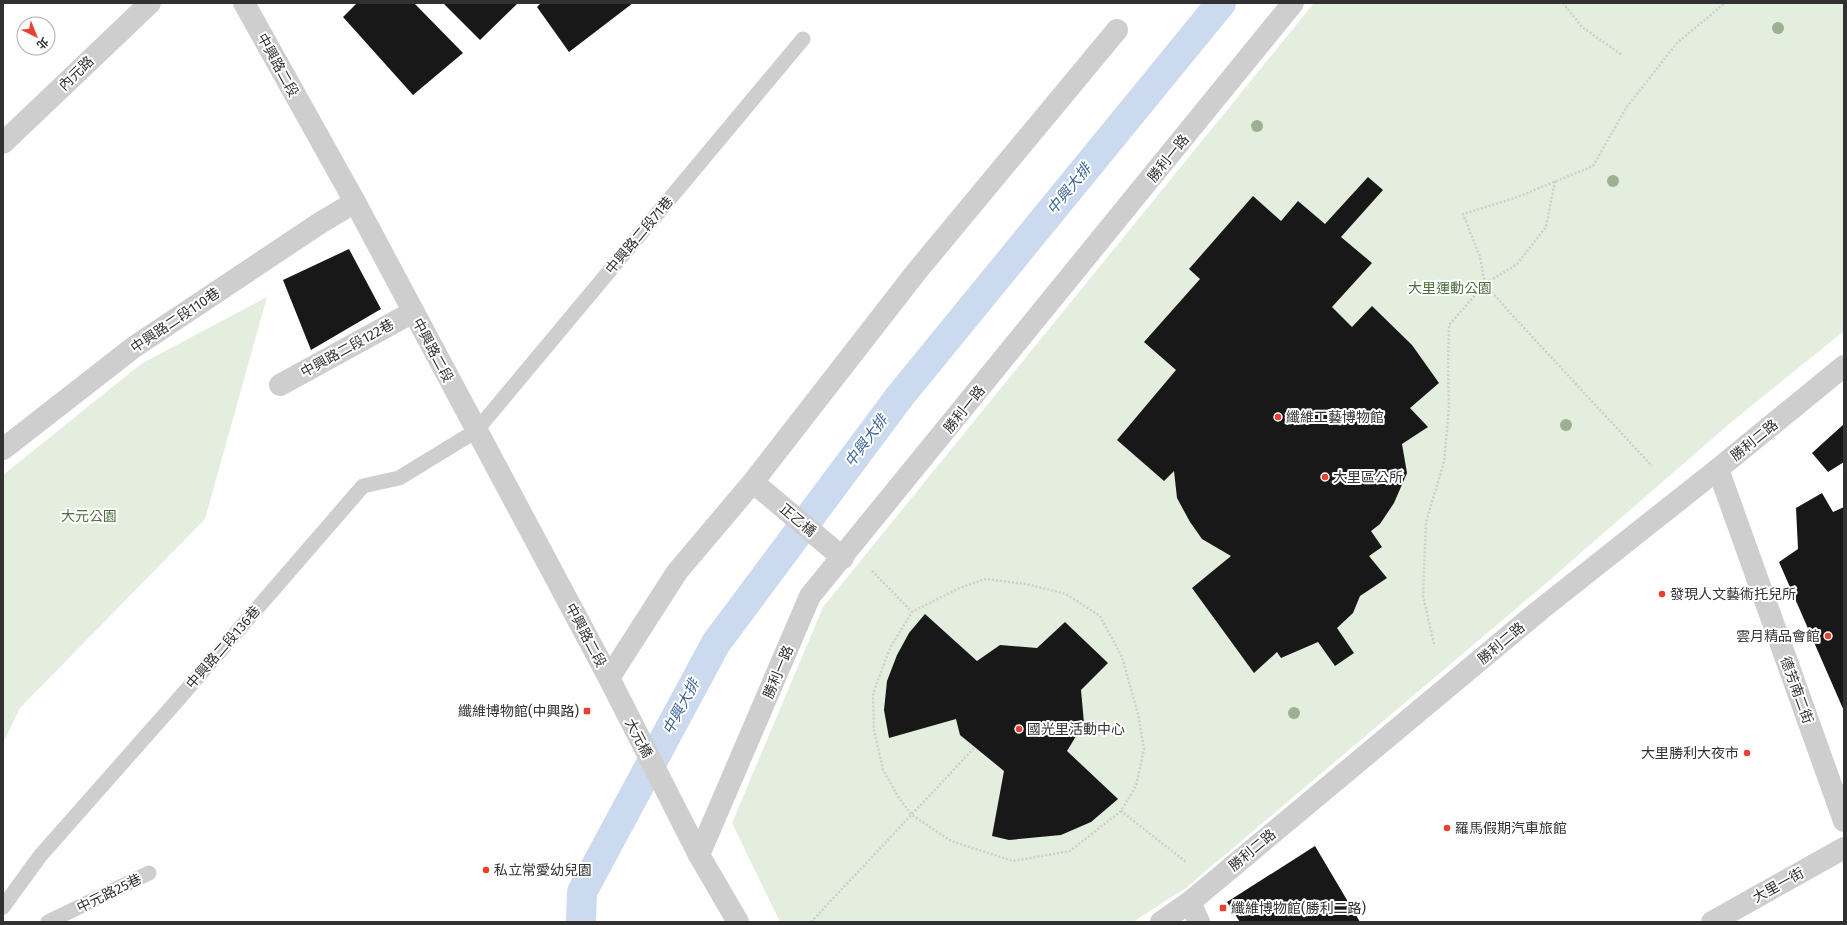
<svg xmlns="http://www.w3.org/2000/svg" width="1847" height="925" font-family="'Fira Sans','Noto Sans TC',sans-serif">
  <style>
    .green { fill: #e4eedf }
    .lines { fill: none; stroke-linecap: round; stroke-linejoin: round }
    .canal { stroke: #cbdaee; stroke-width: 30 }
    .building { fill: #181818 }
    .path { stroke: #cecece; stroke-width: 2.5; stroke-dasharray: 2 2; stroke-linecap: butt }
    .service { stroke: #cecece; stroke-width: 15 }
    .minor { stroke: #cecece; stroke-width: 22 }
    .tertiary { stroke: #cecece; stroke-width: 22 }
    .tree { fill: #9cb094 }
    .poi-dot { fill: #eb402f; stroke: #fff; stroke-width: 1.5 }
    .labels { text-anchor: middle; stroke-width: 4; stroke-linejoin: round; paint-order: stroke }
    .street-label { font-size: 14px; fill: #313131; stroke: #fff }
    .park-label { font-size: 14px; fill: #4b6f3c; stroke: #fff }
    .poi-label { font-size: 14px; fill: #313131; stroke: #fff; text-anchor: start }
    .water-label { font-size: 15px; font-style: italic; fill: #3b6497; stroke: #fff }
  </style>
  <rect width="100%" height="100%" fill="#fff"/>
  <!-- green -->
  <path class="green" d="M1314,3H1844V331L1729,424L1544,585L1187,887L1133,922H780L732,823L823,607Z
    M267,297L205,519L20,708L3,743V475L141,364Z"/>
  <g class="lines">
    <!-- canal -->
    <path class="canal" d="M581,922L582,892L716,643L900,396L1221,3"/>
  </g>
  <!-- building -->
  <path class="building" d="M357,3H414L463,53L413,95L343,17Z
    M443,3H518L480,40Z
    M541,3H633L569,52L537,7Z
    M1368,177L1383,190L1341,237L1372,263L1332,307L1352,327L1372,306L1412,345L1439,383L1410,408L1428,427L1402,444L1407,473L1394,503L1380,524L1371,531L1382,547L1369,556L1387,578L1360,596L1353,613L1337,628L1354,653L1335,666L1318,642L1281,658L1277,652L1254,673L1192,588L1231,556L1202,539L1190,522L1177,498L1174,471L1164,481L1117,440L1176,370L1144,342L1200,279L1189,269L1253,196L1281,221L1298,201L1325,224Z
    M349,249L381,309L311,350L283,280Z
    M1844,424V462L1828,472L1812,453Z
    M1822,493L1833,512L1844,507V711L1779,562L1798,549L1796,508Z
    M925,614L977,661L1000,645L1037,648L1065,622L1108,663L1081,690L1084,723L1067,751L1118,799L1091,822L1061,835L1009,840L992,836L1004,771L960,735L956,719L889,738L884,710L887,681L897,655L909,633Z
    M1315,846L1360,922H1240L1227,902Z"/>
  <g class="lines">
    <!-- path -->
    <path class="path" d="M1563,3L1582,27L1622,55
      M1555,181L1546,227L1517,264L1485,284L1480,257L1463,214L1515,198L1593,166L1626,108L1677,43L1725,3
      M872,571L912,612
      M1434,644L1423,596L1426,522L1444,462L1449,408L1448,368L1449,325L1485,284L1511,314L1652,466
      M1121,811L1070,851L1013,861L951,841L912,815L899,798L883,770L874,730L873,693L891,646L912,612L957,589L985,579L1027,584L1066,594L1100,616L1122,657L1138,714L1144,749L1136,786L1121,811L1186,862
      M811,922L975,747"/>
    <!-- service -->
    <path class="service" d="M3,907L40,856L176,702L363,486L399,478L476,431L803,39
      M48,922L149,873"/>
    <!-- minor -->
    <path class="minor" d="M3,143L150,3
      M280,385L413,312
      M3,449L134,347L320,223L355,202
      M1718,469L1844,821
      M753,482L843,558
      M609,678L677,572L753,482L917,271L1117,30
      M699,855L810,596L1293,3
      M1190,902L1199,922
      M1712,922L1844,848"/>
    <!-- tertiary -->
    <path class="tertiary" d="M244,3L355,202L609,678L699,855L738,922
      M1161,922L1190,902L1540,610L1718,469L1844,366"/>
  </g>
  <!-- trees -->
  <g class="tree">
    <circle cx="1778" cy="28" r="6"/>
    <circle cx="1257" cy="126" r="6"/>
    <circle cx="1613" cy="181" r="6"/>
    <circle cx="1566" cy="425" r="6"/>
    <circle cx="1294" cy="713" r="6"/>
  </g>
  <!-- markers -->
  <g class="poi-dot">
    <circle cx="1278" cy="417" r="4"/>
    <circle cx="1325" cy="477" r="4"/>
    <circle cx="1662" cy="594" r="4"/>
    <circle cx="1828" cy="636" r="4"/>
    <rect x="583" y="707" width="8" height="8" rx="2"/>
    <circle cx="1019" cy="729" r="4"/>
    <circle cx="1747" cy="753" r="4"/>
    <circle cx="1447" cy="828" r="4"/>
    <circle cx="486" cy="870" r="4"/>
    <rect x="1219" y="904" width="8" height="8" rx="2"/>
  </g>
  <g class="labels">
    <!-- street labels -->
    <g class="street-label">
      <text transform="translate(278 65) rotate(61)" y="5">中興路二段</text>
      <text transform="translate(76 73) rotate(-44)" y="5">內元路</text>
      <text transform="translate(1168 158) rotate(-51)" y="5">勝利一路</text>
      <text transform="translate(639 235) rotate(-50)" y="5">中興路二段71巷</text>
      <text transform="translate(175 320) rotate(-34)" y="5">中興路二段110巷</text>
      <text transform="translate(347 348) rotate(-29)" y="5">中興路二段122巷</text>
      <text transform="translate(433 350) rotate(62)" y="5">中興路二段</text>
      <text transform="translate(964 409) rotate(-51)" y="5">勝利一路</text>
      <text transform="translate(1754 440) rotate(-39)" y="5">勝利二路</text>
      <text transform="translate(798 520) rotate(40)" y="5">正乙橋</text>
      <text transform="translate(586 635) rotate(62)" y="5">中興路二段</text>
      <text transform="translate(1501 643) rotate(-40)" y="5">勝利二路</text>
      <text transform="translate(223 647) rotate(-49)" y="5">中興路二段136巷</text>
      <text transform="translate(778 672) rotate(-67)" y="5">勝利一路</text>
      <text transform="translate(1797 690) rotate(70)" y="5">德芳南二街</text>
      <text transform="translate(639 738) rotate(62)" y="5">大元橋</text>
      <text transform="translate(1252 850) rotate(-40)" y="5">勝利二路</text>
      <text transform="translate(1778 885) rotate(-29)" y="5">大里一街</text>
      <text transform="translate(109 893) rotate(-26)" y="5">中元路25巷</text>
    </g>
    <!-- park labels -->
    <g class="park-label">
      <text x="1450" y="293">大里運動公園</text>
      <text x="89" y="521">大元公園</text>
    </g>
    <!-- poi labels -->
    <g class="poi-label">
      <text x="1286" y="422">纖維工藝博物館</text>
      <text x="1333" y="482">大里區公所</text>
      <text x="1670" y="599">發現人文藝術托兒所</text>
      <text x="1820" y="641" text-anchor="end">雲月精品會館</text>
      <text x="579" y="716" text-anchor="end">纖維博物館(中興路)</text>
      <text x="1027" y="734">國光里活動中心</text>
      <text x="1739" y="758" text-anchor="end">大里勝利大夜市</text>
      <text x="1455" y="833">羅馬假期汽車旅館</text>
      <text x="494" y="875">私立常愛幼兒園</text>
      <text x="1231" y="913">纖維博物館(勝利二路)</text>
    </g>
    <!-- water labels -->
    <g class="water-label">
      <text transform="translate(1069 189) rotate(-51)" y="5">中興大排</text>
      <text transform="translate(866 441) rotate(-53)" y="5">中興大排</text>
      <text transform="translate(681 707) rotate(-62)" y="5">中興大排</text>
    </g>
  </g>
  <!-- border -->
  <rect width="1847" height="925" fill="none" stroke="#313131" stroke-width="8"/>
  <!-- north arrow -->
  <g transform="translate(36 36) rotate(137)"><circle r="19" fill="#ffffff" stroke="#adadad"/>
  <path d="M0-3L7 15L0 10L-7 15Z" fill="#eb402f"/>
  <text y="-6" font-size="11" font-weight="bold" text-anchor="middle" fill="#313131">北</text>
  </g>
</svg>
